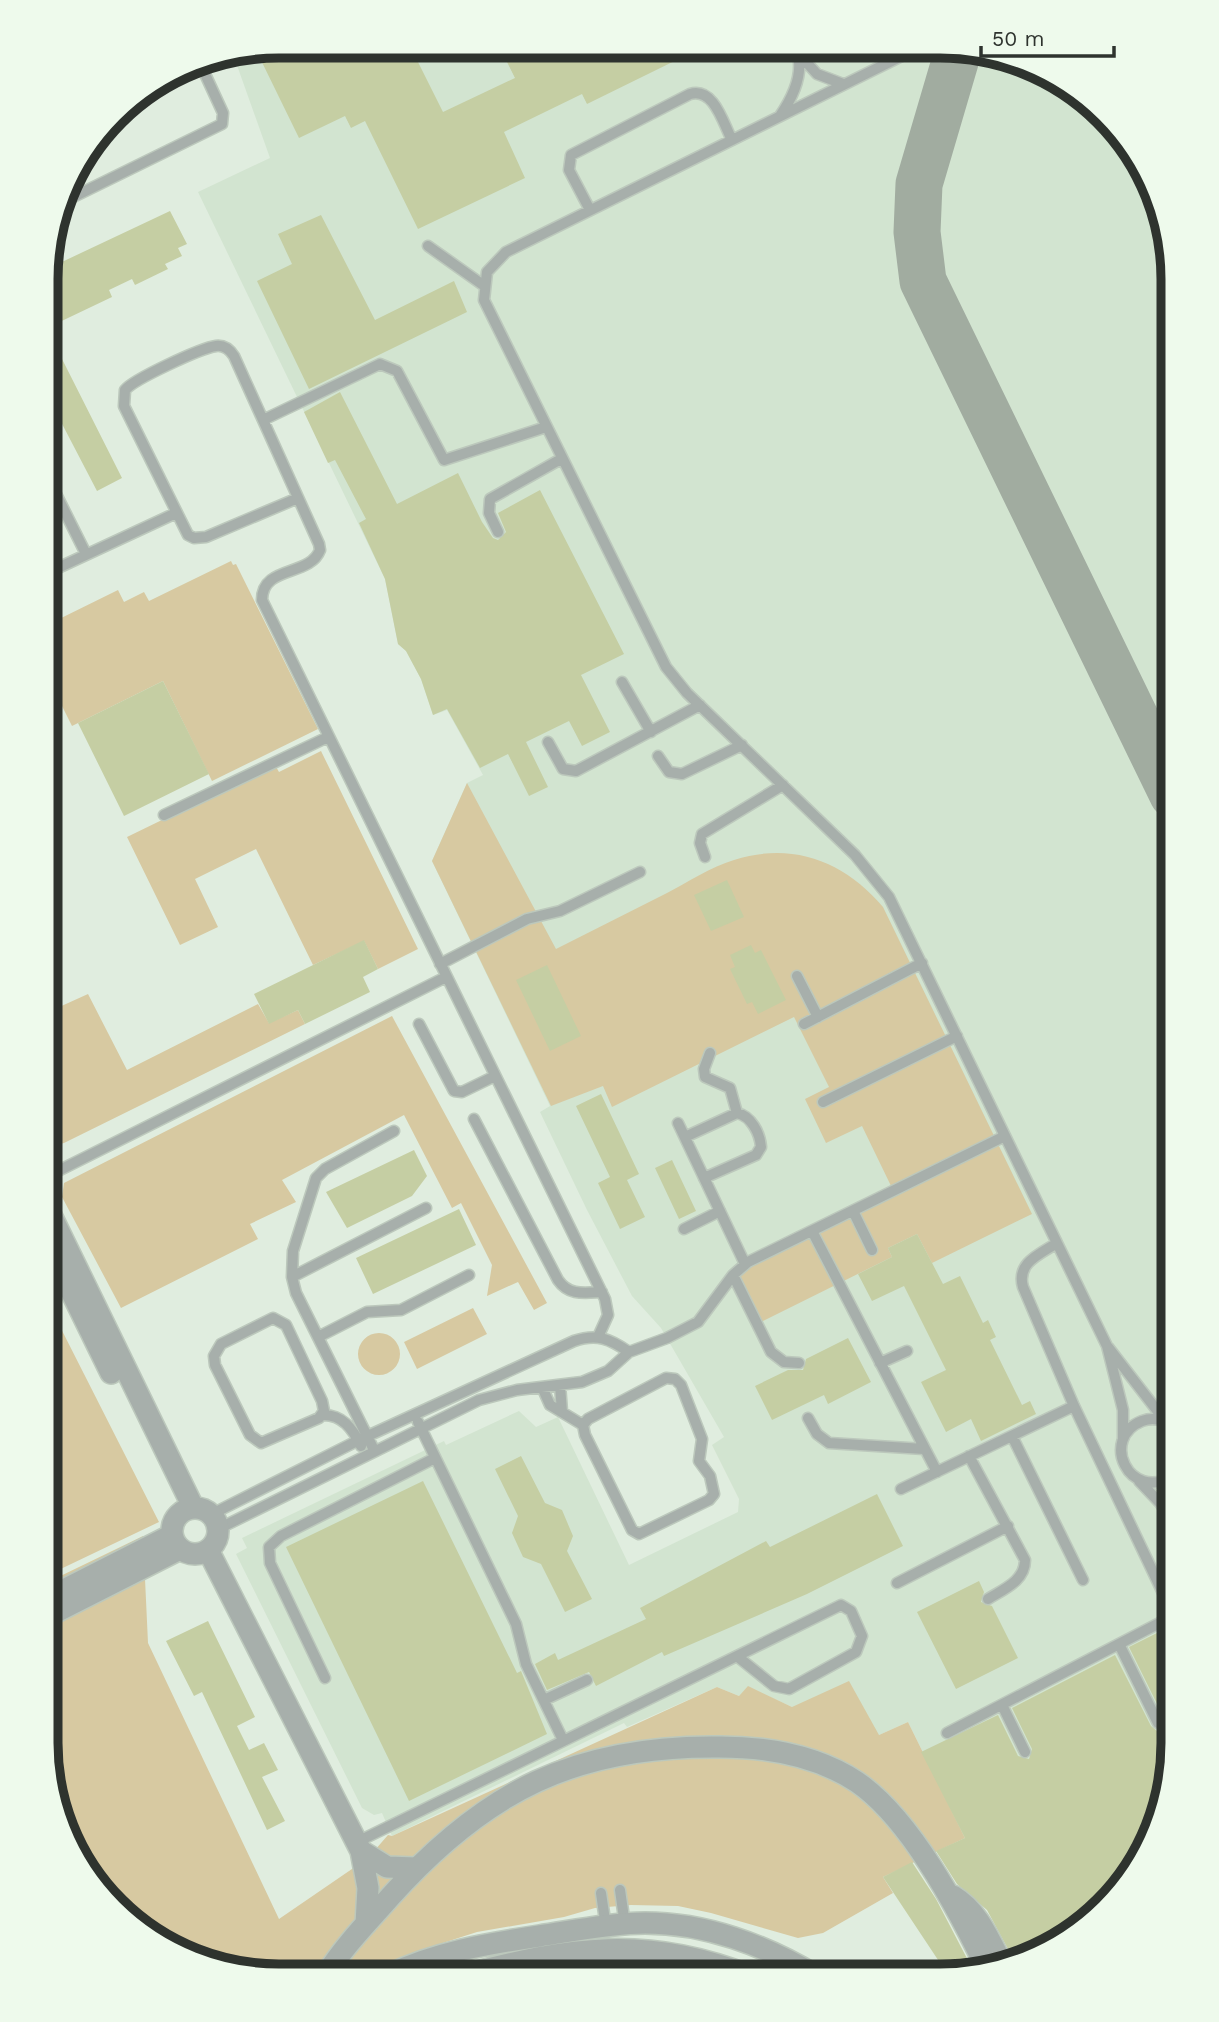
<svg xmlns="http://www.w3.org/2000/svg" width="1219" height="2022" font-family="'Work Sans',sans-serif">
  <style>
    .built { fill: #d2e4d0 }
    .green { fill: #d7c9a1 }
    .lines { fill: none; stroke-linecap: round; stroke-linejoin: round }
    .taxiway { stroke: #a1aca0; stroke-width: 47 }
    .building { fill: #c5cea3 }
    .service-casing { stroke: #bcc8bc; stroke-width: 13 }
    .minor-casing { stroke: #bcc8bc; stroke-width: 24 }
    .service { stroke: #a7afab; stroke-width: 10 }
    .minor { stroke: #a7afab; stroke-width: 21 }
    .rim { fill: none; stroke: #2e332e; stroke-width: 9 }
  </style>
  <rect width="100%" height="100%" fill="#e0eddf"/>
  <!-- built -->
  <path class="built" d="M278,46L971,48L1083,94L1156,190L1173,278V1759L1161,1819L1126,1885L1029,1959L1017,1961L958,1841L965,1838L908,1722L879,1735L792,1707L748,1687L739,1696L717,1687L627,1727L624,1723L392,1836L382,1813L374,1815L362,1808L236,1554L247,1548L242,1538L444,1441L446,1445L519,1411L536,1427L558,1417L629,1565L738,1512L739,1499L712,1445L724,1437L661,1328L632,1296L587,1210L540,1112L550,1106L432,861L467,783L483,775L447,710L433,715L421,679L406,651L398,644L385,579L198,192L270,158L233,54Z"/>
  <!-- green -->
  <path class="green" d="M231,561L233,565L236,564L318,729L212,781L163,681L72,726L47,676V625L118,590L124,602L144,592L149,601Z
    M321,751L418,949L378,969L364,941L313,965L256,849L195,879L218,927L180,945L127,837L275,765L279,772Z
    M467,783L556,949C593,930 630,912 667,893C688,882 711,867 734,860C793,841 845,862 883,907L1032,1214L932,1263L917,1234L888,1248L892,1257L761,1322L735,1268L892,1188L862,1126L826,1143L805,1099L829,1087L794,1017L612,1107L603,1086L551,1106L432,861Z
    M88,994L127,1070L258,1004L269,1023L298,1010L305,1024L64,1143L46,1148V1013Z
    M392,1016L547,1303L534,1310L518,1282L487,1296L492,1265L461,1203L452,1208L404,1115L282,1180L296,1202L250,1224L258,1239L121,1308L62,1197L64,1183Z
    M46,1299L159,1522L46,1576Z
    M473,1308L487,1334L417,1369L404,1342Z
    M358 1354a21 21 0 1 1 42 0a21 21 0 1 1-42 0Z
    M143,1536L148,1643L279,1919L368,1858L388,1835L392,1836L717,1687L739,1696L748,1686L792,1707L849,1681L879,1735L908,1722L965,1838L883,1877L893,1893L823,1933L798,1938L711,1913L678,1906L631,1905L595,1908L564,1917L477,1932L421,1950L364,1975H248L137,1929L63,1832L46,1744V1583Z
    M587,1958L605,1976L584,1975L567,1964Z
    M688,1966L726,1976H652L661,1969Z"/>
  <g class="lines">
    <!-- taxiway -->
    <path class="taxiway" d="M959,48L919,184L917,232L923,281L1173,795"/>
  </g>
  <!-- building -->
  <path class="building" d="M278,46H410L443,112L515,78L506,60L533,46L703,47L587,104L582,94L504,132L525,178L418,229L365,121L351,128L345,116L299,138L256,50Z
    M170,211L187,244L178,248L182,256L165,264L168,269L135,285L132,279L109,290L112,297L47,328V269Z
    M321,215L375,320L454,281L467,312L309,389L257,281L292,264L278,234Z
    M60,355L122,478L97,491L47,395V362Z
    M340,392L397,504L458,473L482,522L493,538L498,540L506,532L498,513L540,490L624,654L581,675L610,732L582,746L569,721L526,742L548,787L529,796L508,754L480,768L447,709L433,715L421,679L406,651L398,644L385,579L359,523L366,519L335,460L328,463L304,412Z
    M163,681L209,774L124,816L78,723Z
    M727,880L744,917L711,931L694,895Z
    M364,940L378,969L363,977L370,992L305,1024L298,1010L269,1024L254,994Z
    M751,945L755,953L761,950L786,1000L758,1014L752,1002L747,1004L730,969L735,967L730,955Z
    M547,965L581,1036L550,1051L516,980Z
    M601,1094L639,1174L627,1180L645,1217L620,1229L598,1183L610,1177L576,1106Z
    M414,1150L427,1176L412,1196L347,1228L326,1192Z
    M672,1160L696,1211L679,1219L655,1168Z
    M459,1209L476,1245L373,1294L356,1258Z
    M917,1234L943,1284L960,1276L983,1323L988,1320L996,1337L990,1340L1022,1405L1030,1401L1036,1414L981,1441L971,1419L946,1432L921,1382L946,1370L904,1286L872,1301L858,1274L892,1257L888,1248Z
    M848,1338L871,1382L828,1404L824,1395L772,1420L755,1386L788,1370H803L806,1359Z
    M521,1456L545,1503L562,1510L573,1536L567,1551L592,1599L565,1612L541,1564L523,1557L512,1533L518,1516L495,1469Z
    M423,1481L517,1673L521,1671L547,1734L409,1801L286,1547Z
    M877,1494L903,1546L807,1594L664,1656L662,1652L596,1686L589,1672L547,1690L535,1664L555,1653L558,1660L646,1619L640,1608L766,1541L770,1547Z
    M979,1581L984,1592L981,1602L992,1606L1018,1658L956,1689L917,1612Z
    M208,1621L255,1717L237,1726L249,1750L264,1743L278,1770L262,1777L285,1821L267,1830L202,1692L194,1696L166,1641Z
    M1173,1625V1759L1161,1819L1126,1885L1029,1959L1015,1962L987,1910L957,1884L936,1851L965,1838L921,1752L998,1715L1018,1756L1029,1759L1032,1749L1012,1708L1115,1655L1151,1726L1157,1731L1162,1730L1165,1720L1129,1647Z
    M912,1862L936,1899L973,1970L948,1975L883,1877Z"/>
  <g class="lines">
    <defs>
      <path id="service" d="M486,46L488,50
        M920,47L506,252L487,272L484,300L666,667L687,693L855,855L889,897L1107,1346L1123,1410V1439
        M798,53L817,74L843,84
        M780,116C793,97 806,70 795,47
        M61,203L222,124L223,113L199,61
        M590,210L569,170L571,155L690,94C714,87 723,123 732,140
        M428,246L483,285
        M263,420L380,364L397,371L444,460L546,427
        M47,476L86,554
        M298,498L206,537L194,538L188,535L124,406L125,390C134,379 201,348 216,346C224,345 230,350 234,356L319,544L320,550C310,577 262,565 262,600L605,1299L608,1315L598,1337
        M498,532L489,513L490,499L561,459
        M47,573L176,513
        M622,682L651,732
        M548,742L563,769L576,771L700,705
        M658,756L669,772L682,774L742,745
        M164,815L328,737
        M705,857L700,843L702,834L783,785
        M440,964L527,919L560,911L640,872
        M797,976L818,1017
        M419,1024L454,1091L462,1092L495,1076
        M804,1024L922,963
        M710,1053L704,1069L705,1077L730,1088L737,1113
        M823,1102L957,1036
        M474,1119L558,1280C569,1296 584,1293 602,1292
        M678,1123L745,1264
        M685,1137L737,1113C751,1116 760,1133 761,1147L756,1155L704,1178
        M46,1177L446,977
        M853,1211L872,1250
        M684,1229L720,1211
        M812,1231L937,1472
        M1057,1243C1040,1254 1016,1263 1023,1287L1074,1406L1173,1614
        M733,1275L771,1352L784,1362L799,1363
        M292,1277L426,1208
        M273,1318L286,1325L322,1401L324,1411L319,1418L261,1443L250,1435L215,1365L214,1356L221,1344Z
        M318,1337L367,1312L401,1310L469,1275
        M1108,1347L1166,1422
        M880,1363L907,1351
        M666,1378L675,1379L681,1385L702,1439L699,1461L710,1476L714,1494L709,1500L639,1534L632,1530L585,1435L583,1425L588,1419Z
        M560,1385L562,1412
        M542,1387L550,1405L583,1425
        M322,1415C342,1414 353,1429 361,1446
        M808,1418L817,1434L829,1443L924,1449
        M418,1422L516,1624L526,1664L563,1740
        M1012,1436L1083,1580
        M374,1450L296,1293L292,1277L293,1251L316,1178L325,1169L394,1131
        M969,1456L1025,1560C1025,1581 1004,1589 988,1599
        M1173,1476C1129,1503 1099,1438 1142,1421C1153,1417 1164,1420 1173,1426
        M1139,1481L1160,1503L1173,1522
        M901,1489L1074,1406
        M212,1514L359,1440L574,1341C597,1333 610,1339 629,1352
        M218,1529L479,1400L517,1390L582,1382L608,1371L629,1352L667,1338L698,1322L733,1275L748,1262L1005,1136
        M897,1583L1008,1526
        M1119,1644L1158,1723
        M325,1678L270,1563L269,1547L281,1536L435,1458
        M544,1700L587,1680
        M1002,1705L1025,1752
        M947,1733L1173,1616
        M357,1842L841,1605L851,1611L862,1636L856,1652L789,1689L774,1686L738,1657
        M620,1890L625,1925
        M601,1893L606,1927
        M535,1960L559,1975
        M518,1966L538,1975
        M640,1976L654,1964L670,1957"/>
      <path id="minor" d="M46,1205L193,1507
        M46,1240L111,1373
        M172 1531a23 23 0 1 1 46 0a23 23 0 1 1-46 0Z
        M208,1550L361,1851L368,1888L366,1924
        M46,1599L172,1535
        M46,1617L180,1549
        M361,1851L387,1867L416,1868
        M953,1896C978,1911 989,1939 1002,1964
        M326,1975C344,1946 368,1922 390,1897C485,1791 576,1745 720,1747C768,1747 816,1755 857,1782C911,1819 958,1909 986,1967
        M389,1975C436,1952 487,1944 539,1936C573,1931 610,1923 645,1923C705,1923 765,1945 816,1976
        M466,1975C570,1947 646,1935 750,1976"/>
    </defs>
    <!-- service casing -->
    <use href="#service" class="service-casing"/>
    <!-- minor casing -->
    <use href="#minor" class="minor-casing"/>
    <!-- service -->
    <use href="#service" class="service"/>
    <!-- minor -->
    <use href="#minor" class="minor"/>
  </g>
  <!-- crop -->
  <path d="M0 0H1219V2022H0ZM279 58H940A221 221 0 0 1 1161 279V1743A221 221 0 0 1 940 1964H279A221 221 0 0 1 58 1743V279A221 221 0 0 1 279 58Z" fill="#eefaec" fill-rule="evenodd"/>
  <path class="rim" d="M279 58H940A221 221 0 0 1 1161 279V1743A221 221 0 0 1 940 1964H279A221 221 0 0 1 58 1743V279A221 221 0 0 1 279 58Z"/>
  <!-- scale -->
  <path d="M981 46v10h133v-10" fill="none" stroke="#2e332e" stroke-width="3.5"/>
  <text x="992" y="46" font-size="21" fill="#2e332e" stroke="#eefaec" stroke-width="5" paint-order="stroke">50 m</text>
</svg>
